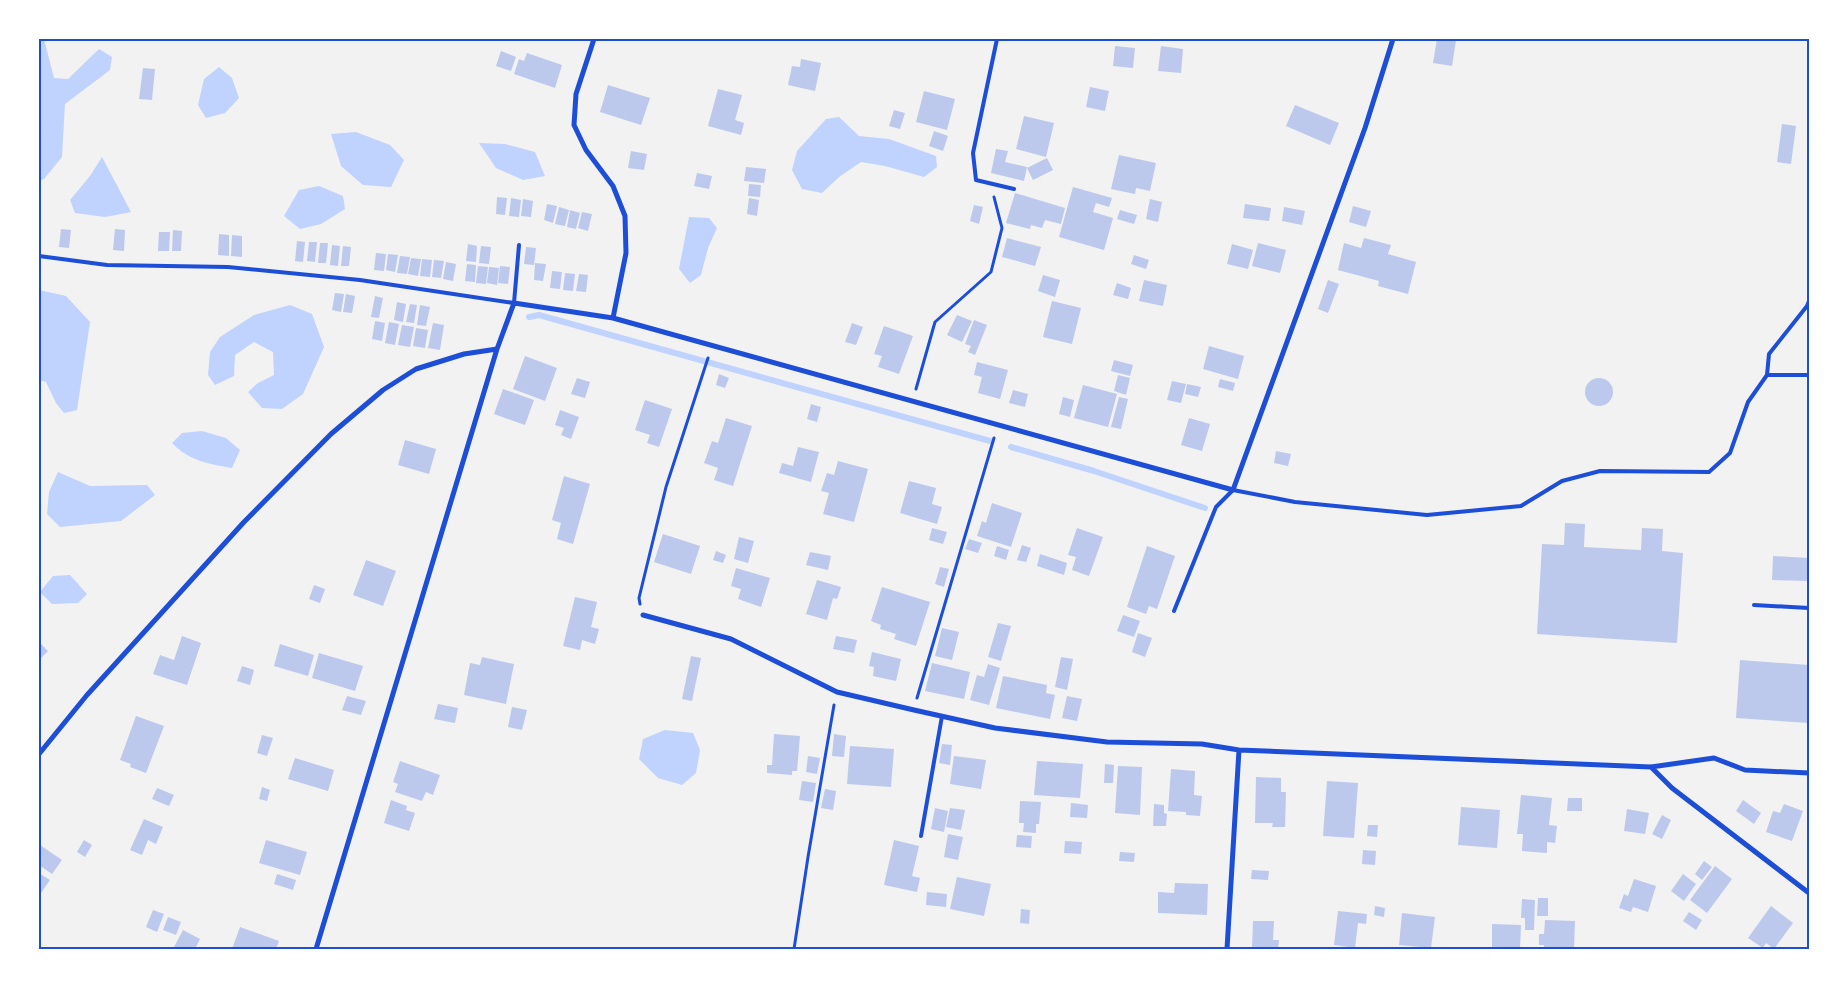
<svg xmlns="http://www.w3.org/2000/svg" width="1848" height="988" font-family="Inter,sans-serif">
  <style>
    .water { fill: #bfd3fe }
    .lines { fill: none; stroke-linecap: round; stroke-linejoin: round }
    .stream { stroke: #bfd3fe; stroke-width: 6 }
    .building { fill: #bdc9ec }
    .path { stroke: #1d4ed8; stroke-width: 3 }
    .service { stroke: #1d4ed8; stroke-width: 4 }
    .minor { stroke: #1d4ed8; stroke-width: 5 }
    .neatline { fill: none; stroke: #1d4ed8; stroke-width: 2 }
  </style>
  <rect width="100%" height="100%" fill="#f2f2f2"/>
  <!-- water -->
  <path class="water" d="M39,39H44L54,78L68,79L99,49L112,57L110,70L65,104L62,157L44,179L39,181Z
    M219,67L232,78L239,98L225,113L206,118L198,105L204,79Z
    M839,117L859,136L889,139L936,156L937,167L924,177L885,166L861,162L839,177L822,193L802,189L792,170L797,151L826,119Z
    M356,132L390,145L404,160L391,187L363,185L341,166L331,134Z
    M479,143L505,144L535,152L545,176L523,180L496,168Z
    M102,157L131,212L105,217L75,213L70,200L90,176Z
    M319,186L343,196L345,209L321,224L300,229L284,216L299,190Z
    M689,217L709,218L717,228L708,248L701,275L690,283L679,269Z
    M39,290L66,296L90,322L77,410L64,413L56,403L46,382L39,380Z
    M290,305L312,314L324,347L303,394L282,409L262,408L248,392L258,383L274,375L273,352L254,342L235,355L234,376L215,385L208,375L210,352L220,337L254,315Z
    M202,431L226,438L240,450L232,468C209,464 189,461 172,443L182,433Z
    M58,472L90,486L147,485L155,495L121,521L60,527L47,514L49,492Z
    M70,575L87,594L78,603L52,604L40,592L53,576Z
    M665,730L693,733L700,750L696,773L682,785L658,778L639,759L643,739Z"/>
  <g class="lines">
    <!-- stream -->
    <path class="stream" d="M529,317L539,315L990,441
      M1011,447L1094,471L1205,508"/>
  </g>
  <!-- building -->
  <path class="building" d="M1437,39L1456,40L1452,66L1433,63Z
    M1115,46L1135,48L1133,68L1113,66Z
    M1161,46L1183,49L1181,73L1158,71Z
    M501,51L516,57L511,71L496,66Z
    M527,53L562,65L555,88L514,74L519,59L524,61Z
    M801,59L821,63L815,91L788,85L792,66L800,67Z
    M143,68L155,69L152,100L139,99Z
    M608,85L650,98L641,125L600,112Z
    M1090,87L1109,91L1105,111L1086,107Z
    M718,89L742,95L735,120L744,123L741,135L708,126Z
    M924,91L955,99L947,130L916,122Z
    M1295,105L1339,123L1330,145L1286,126Z
    M894,110L905,113L900,129L889,126Z
    M1024,116L1054,123L1046,157L1016,149Z
    M1782,124L1796,126L1791,164L1777,162Z
    M934,131L948,136L943,151L929,146Z
    M996,149L1008,151L1005,162L1027,167L1024,181L991,173Z
    M631,151L647,154L644,170L628,168Z
    M1119,155L1156,163L1150,191L1136,188L1135,194L1111,189Z
    M1047,158L1053,170L1033,180L1027,168Z
    M746,167L766,169L764,183L744,181Z
    M697,173L712,176L709,189L694,186Z
    M749,184L761,185L760,197L748,196Z
    M1073,187L1112,198L1109,207L1096,203L1093,212L1113,218L1104,250L1059,237Z
    M1015,193L1065,208L1061,224L1045,220L1042,228L1031,225L1030,229L1006,223Z
    M497,197L507,198L505,215L496,214Z
    M511,198L521,200L519,217L509,216Z
    M749,198L759,200L757,216L747,214Z
    M523,199L533,201L531,217L521,216Z
    M1150,199L1162,202L1158,222L1146,219Z
    M547,204L557,206L553,223L544,220Z
    M1245,204L1271,208L1269,221L1243,218Z
    M974,205L983,207L979,224L970,221Z
    M1353,206L1371,211L1366,227L1349,222Z
    M559,207L569,210L565,226L555,224Z
    M1284,207L1305,211L1302,225L1282,221Z
    M570,210L580,213L576,229L567,227Z
    M1120,210L1137,215L1134,224L1117,219Z
    M582,212L592,214L588,231L578,228Z
    M61,229L71,230L69,248L59,247Z
    M115,229L125,230L124,251L113,250Z
    M173,230L182,231L181,251H172Z
    M159,232H170L169,251H158Z
    M219,234L229,235V256L218,255Z
    M232,235L242,236V257L231,256Z
    M1007,238L1041,247L1035,266L1002,257Z
    M1364,238L1391,245L1388,254L1416,262L1408,294L1378,286L1379,281L1338,270L1344,243L1361,248Z
    M297,241L305,242L303,262L295,261Z
    M309,242H317L315,262L307,261Z
    M320,243H328L326,263H318Z
    M1258,243L1286,250L1280,273L1252,266Z
    M468,244L477,246L476,262L466,261Z
    M1232,244L1253,250L1248,269L1227,264Z
    M332,245L340,246L338,266L330,265Z
    M343,246L351,247L349,266H341Z
    M481,246L491,247L489,264L479,263Z
    M526,247L536,248L534,265L524,264Z
    M376,253L386,254L384,271L374,270Z
    M388,254L398,255L395,272L386,270Z
    M1134,255L1149,260L1146,269L1131,264Z
    M400,256L410,257L407,274L397,273Z
    M411,258L421,259L418,276L408,274Z
    M422,259L432,260L430,277L420,276Z
    M434,260L444,261L441,278L432,277Z
    M446,262L456,264L453,281L443,279Z
    M535,263L546,264L543,281L534,280Z
    M467,264L476,265L475,282L465,281Z
    M478,266L488,267L486,284L476,283Z
    M500,266L510,267L508,284L498,283Z
    M489,267L499,268L497,285L487,283Z
    M552,271L562,272L560,289L550,288Z
    M565,273L575,274L573,291L563,290Z
    M579,274L588,275L586,292L576,291Z
    M1043,275L1060,280L1055,297L1038,291Z
    M1144,280L1167,285L1163,306L1139,301Z
    M1328,280L1339,284L1328,313L1318,309Z
    M1117,283L1131,288L1128,299L1113,295Z
    M335,293L344,294L341,312L332,310Z
    M346,294L355,296L352,313L343,312Z
    M375,296L383,298L379,318L371,317Z
    M1052,301L1081,308L1072,344L1043,337Z
    M397,302L406,304L403,322L394,320Z
    M410,304L417,305L414,323L406,322Z
    M420,305L430,307L426,326L417,325Z
    M957,315L972,321L962,342L947,335Z
    M974,320L987,325L975,355L968,352L971,346L965,344Z
    M375,321L385,323L382,341L372,339Z
    M389,322L399,324L395,345L385,343Z
    M433,323L444,325L440,350L428,348Z
    M852,323L863,327L856,345L845,342Z
    M402,325L414,327L410,347L398,345Z
    M884,326L913,336L899,374L878,367L882,356L874,354Z
    M416,328L428,330L425,348L413,346Z
    M1209,346L1244,356L1238,379L1203,369Z
    M525,356L557,368L545,401L513,389Z
    M1114,360L1133,365L1130,376L1111,371Z
    M977,362L1008,370L1000,399L978,393L982,377L974,375Z
    M719,374L729,378L725,388L716,385Z
    M1118,375L1130,378L1126,395L1114,391Z
    M1585 392a14 14 0 1 1 28 0a14 14 0 1 1-28 0Z
    M577,378L590,382L585,398L571,394Z
    M1220,379L1235,383L1233,391L1218,387Z
    M1172,381L1186,384L1181,403L1167,400Z
    M1187,384L1201,387L1198,397L1185,394Z
    M1083,385L1117,394L1108,427L1074,418Z
    M503,389L534,400L525,425L494,414Z
    M1013,390L1028,394L1025,407L1009,403Z
    M1063,397L1074,400L1070,417L1059,414Z
    M1119,397L1128,399L1121,429L1111,427Z
    M645,400L672,409L659,447L647,443L650,435L635,430Z
    M811,404L821,407L817,422L807,419Z
    M560,410L579,417L571,439L561,435L564,428L555,425Z
    M726,418L752,426L733,486L714,480L718,468L704,463L712,441L718,443Z
    M1189,418L1210,424L1202,451L1181,445Z
    M405,440L436,449L429,474L398,465Z
    M798,447L819,452L811,482L779,473L782,463L793,466Z
    M1276,451L1291,454L1288,466L1274,463Z
    M838,461L868,469L854,522L823,514L829,493L821,491L827,473L834,475Z
    M564,476L590,484L573,544L557,539L561,523L552,520Z
    M909,481L936,488L932,504L942,507L937,524L900,513Z
    M992,503L1022,513L1011,547L977,536L982,521L986,523Z
    M1565,523L1585,524L1584,547L1641,550L1642,528L1663,529L1662,551L1683,553L1677,643L1537,634L1542,544L1564,545Z
    M932,528L947,532L943,544L929,540Z
    M1077,528L1103,537L1089,576L1072,570L1076,557L1068,555Z
    M663,534L700,546L691,574L654,562Z
    M739,537L754,541L748,563L734,559Z
    M969,539L982,543L978,553L965,549Z
    M1022,545L1031,548L1026,562L1017,560Z
    M997,546L1009,550L1006,560L994,556Z
    M1147,546L1175,556L1157,609L1149,606L1146,614L1127,607Z
    M716,551L726,555L723,563L713,560Z
    M810,552L831,556L828,570L806,565Z
    M1040,554L1067,563L1064,575L1037,566Z
    M1773,556L1809,558V581L1772,580Z
    M366,560L396,571L383,606L353,595Z
    M940,567L949,569L944,587L935,584Z
    M736,568L770,578L761,607L738,599L741,589L731,586Z
    M817,580L841,587L837,599L833,598L827,620L806,614Z
    M314,585L325,589L320,603L309,599Z
    M882,587L930,602L916,646L894,639L896,634L880,629L881,625L871,621Z
    M575,597L597,602L591,627L599,629L595,644L582,640L580,650L563,646Z
    M1123,615L1140,621L1134,637L1117,631Z
    M998,623L1011,626L1001,661L988,657Z
    M942,628L959,632L952,660L935,656Z
    M1138,633L1152,638L1145,657L1132,652Z
    M182,636L201,643L187,685L153,674L160,655L174,660Z
    M836,636L857,640L854,653L833,649Z
    M39,642L48,651L39,660Z
    M280,644L314,655L308,676L274,666Z
    M872,652L901,659L896,681L873,676L874,667L869,666Z
    M319,653L363,666L355,691L312,678Z
    M691,656L701,658L692,701L682,699Z
    M482,657L514,664L506,704L464,695L470,663L480,665Z
    M1061,657L1073,659L1067,690L1055,687Z
    M1740,660L1809,665V723L1736,718Z
    M932,663L970,672L964,699L925,691Z
    M988,664L1000,668L989,705L970,700L977,675L984,677Z
    M242,666L254,670L250,685L237,681Z
    M1003,676L1047,685L1046,693L1055,695L1050,719L996,708Z
    M347,696L366,701L361,715L342,710Z
    M1067,696L1082,699L1077,721L1062,718Z
    M438,704L458,708L455,723L434,719Z
    M512,707L527,710L522,730L508,727Z
    M136,716L164,726L146,773L130,767L131,764L120,760Z
    M774,734L800,736L797,771H792V775L767,773V765H772Z
    M834,734L846,736L844,757L832,756Z
    M262,735L273,738L267,756L257,753Z
    M942,744L952,745L950,765L939,763Z
    M850,746L894,749L891,787L847,784Z
    M808,756L820,758L817,774L806,772Z
    M954,756L986,760L981,789L950,784Z
    M295,758L334,770L328,791L288,779Z
    M400,761L440,775L433,795L426,792L422,801L395,792L398,784L393,782Z
    M1037,761L1083,764L1080,798L1034,795Z
    M1105,764L1114,765L1113,783H1104Z
    M1118,766L1142,767L1140,815L1115,813Z
    M1171,769L1195,771L1194,795L1202,796L1200,816L1186,815V812L1168,811Z
    M1256,777L1281,778V792H1286L1285,827H1272L1273,823H1255Z
    M802,781L816,783L813,802L799,800Z
    M1327,781L1358,783L1354,838L1323,836Z
    M262,787L270,790L267,801L259,799Z
    M157,788L174,795L169,806L152,799Z
    M825,789L836,791L833,810L821,808Z
    M1521,795L1552,798L1549,825L1557,826L1555,843L1547,842V853L1522,851L1523,834H1517Z
    M1568,798H1582V811H1567Z
    M391,800L407,806L406,810L415,813L409,831L384,823Z
    M1743,800L1761,813L1754,824L1736,811Z
    M1020,801L1041,802L1039,824H1036V833L1023,832L1024,823H1019Z
    M1071,803L1088,805L1087,818L1070,817Z
    M1154,804L1164,805V813L1167,814L1166,826H1153Z
    M1784,804L1803,811L1792,841L1766,832L1773,811L1780,813Z
    M1461,807L1500,810L1497,848L1458,845Z
    M935,808L948,811L944,832L931,829Z
    M950,808L965,810L961,830L946,827Z
    M1627,809L1649,813L1645,834L1624,831Z
    M1662,815L1671,820L1662,839L1652,834Z
    M144,819L163,827L156,844L148,840L142,855L130,850Z
    M1368,825H1378L1377,837L1367,836Z
    M948,834L963,837L958,860L944,857Z
    M1017,835L1032,836L1031,848L1016,847Z
    M84,840L92,845L85,857L77,852Z
    M266,840L307,852L300,875L259,863Z
    M894,840L919,846L912,876L920,878L917,892L884,885Z
    M1065,841L1082,842L1081,854L1064,853Z
    M40,845L62,860L52,874L39,865Z
    M1363,850L1376,851L1375,865L1362,864Z
    M1120,852L1135,853L1134,862L1119,861Z
    M1704,861L1712,867L1702,880L1695,874Z
    M1715,866L1732,879L1707,913L1690,900Z
    M1252,870L1269,871L1268,880L1251,879Z
    M39,873L50,880L41,893L39,891Z
    M277,874L296,880L293,890L274,884Z
    M1683,874L1696,884L1684,901L1671,891Z
    M957,877L991,884L984,916L950,909Z
    M1634,879L1656,886L1648,912L1633,907L1631,912L1619,908L1624,894L1628,896Z
    M1175,883L1208,884L1207,915L1158,913V892L1174,893Z
    M927,892L947,894L946,907L926,905Z
    M1538,898H1548V916H1537Z
    M1522,899L1535,900L1534,930H1525V918H1521Z
    M1375,906L1385,908L1384,917L1374,915Z
    M1771,906L1793,923L1774,949L1766,943L1763,948L1748,938Z
    M1021,909L1030,910L1029,924L1020,923Z
    M153,910L164,914L157,932L146,927Z
    M1338,911L1367,914L1366,924L1358,923L1355,948L1334,945Z
    M1689,912L1702,920L1696,930L1683,921Z
    M1402,913L1435,917L1431,948L1399,945Z
    M168,917L181,922L176,935L163,930Z
    M1545,920L1575,921L1574,949H1544V945H1539V934H1544Z
    M1253,921H1274L1273,940H1279L1278,949H1252Z
    M1492,924L1521,925L1520,949H1492Z
    M240,927L279,941L276,949H232Z
    M183,930L200,939L195,949H179L174,947Z"/>
  <g class="lines">
    <!-- path -->
    <path class="path" d="M916,389L935,322L991,272L1002,228L994,197
      M640,604L639,598L666,487L708,358
      M917,698L994,438
      M794,949L808,857L834,705"/>
    <!-- service -->
    <path class="service" d="M997,39L973,153L976,180L1014,189
      M39,256L107,265L228,267L360,280L514,303L519,245
      M1767,375L1769,354L1807,306L1809,301
      M1754,605L1809,608
      M1174,611L1216,507L1233,490L1295,502L1427,515L1521,506L1562,481L1600,471L1709,472L1730,453L1748,402L1767,375H1809
      M921,836L942,716"/>
    <!-- minor -->
    <path class="minor" d="M594,39L576,94L574,125L586,150L613,186L625,216L626,253L613,318
      M643,615L731,639L837,692L914,710L995,728L1107,742L1202,744L1239,750L1651,767L1714,758L1745,770L1809,773
      M39,754L87,695L244,522L331,434L383,390L416,369L464,354L497,349
      M1651,767L1672,788L1809,893
      M316,949L497,349L514,303L613,318L1233,490L1365,128L1393,39
      M1227,949L1239,750"/>
  </g>
  <!-- border -->
  <rect width="1848" height="988" fill="none" stroke="#ffffff" stroke-width="80"/>
  <rect x="40" y="40" width="1768" height="908" class="neatline"/>
</svg>
